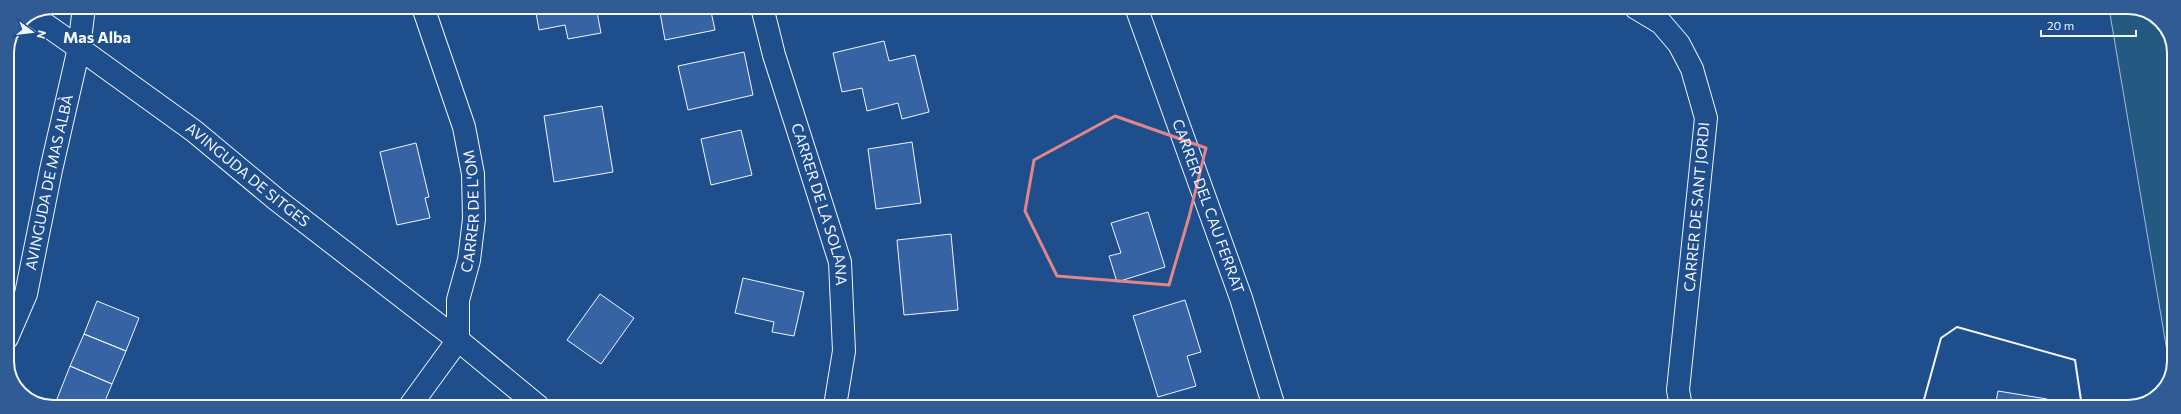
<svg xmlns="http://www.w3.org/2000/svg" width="2181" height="414" font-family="Commissioner,sans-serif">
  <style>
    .green { fill: #245a82; stroke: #a8bbd7 }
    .building { fill: #3563a3; stroke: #f2f6ff }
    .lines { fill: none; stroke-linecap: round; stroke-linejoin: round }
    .street-casing { stroke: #f2f6ff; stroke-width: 24 }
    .secondary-casing { stroke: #f2f6ff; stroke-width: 24 }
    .street { stroke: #1f4e8c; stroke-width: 22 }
    .secondary { stroke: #1f4e8c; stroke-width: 22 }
    .wall { stroke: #f2f6ff; stroke-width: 2 }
    .marked { fill: none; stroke: #e38589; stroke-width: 3; stroke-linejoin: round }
    .labels { text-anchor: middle; stroke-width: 3; stroke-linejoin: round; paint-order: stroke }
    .street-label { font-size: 15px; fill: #f2f6ff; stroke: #1f4e8c }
    .neighbourhood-label { font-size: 16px; font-weight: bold; fill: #f2f6ff; stroke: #1f4e8c }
    .rim { fill: none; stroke: #f2f6ff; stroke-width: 2 }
  </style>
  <rect width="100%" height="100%" fill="#1f4e8c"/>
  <!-- green -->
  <path class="green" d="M2109,8H2137L2161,21L2174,47L2173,350L2167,351Z"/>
  <!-- building -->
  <path class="building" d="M535,7H596L601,33L568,39L565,25L539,30Z
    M659,7H710L715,30L665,40Z
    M884,41L889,61L915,55L929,112L902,119L898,103L867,111L862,88L842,92L833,53Z
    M744,52L753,95L688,110L678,66Z
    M602,106L613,172L554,182L544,116Z
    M741,130L752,175L711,185L701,139Z
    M912,142L921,203L876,209L868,149Z
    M416,143L429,197L425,198L430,218L397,225L380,152Z
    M1148,212L1165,267L1117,282L1109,256L1121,253L1111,223Z
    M951,234L958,310L904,315L897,240Z
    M743,278L804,292L794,336L772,332L774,322L735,313Z
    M600,294L634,318L601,364L567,340Z
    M1185,300L1201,352L1187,356L1196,386L1158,397L1133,316Z
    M97,301L139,318L126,351L84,334Z
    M84,334L126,351L112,384L70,366Z
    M70,366L112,384L103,406H74L57,399Z
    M1998,391L2047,399L2046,407H1995Z
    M57,399L74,406H54Z"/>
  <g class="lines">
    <defs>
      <g id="street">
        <path id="s1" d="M762,7L774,55L840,262L844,351L835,406"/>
        <path id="s2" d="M1136,7L1241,298L1274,407"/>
        <path d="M1636,8L1661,23L1679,44L1692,69L1706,118L1678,390L1681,407"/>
        <path id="s3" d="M79,48L194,131L277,200L458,340L538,406"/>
        <path id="s4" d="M7,338L26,294L51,170L79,48L84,7"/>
        <path id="s5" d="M410,406L458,340V300L469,260L474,219L473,174L464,127L423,7"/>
      </g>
      <path id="secondary" d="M32,15L79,48"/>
    </defs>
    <!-- street casing -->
    <use href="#street" class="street-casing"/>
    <!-- secondary casing -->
    <use href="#secondary" class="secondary-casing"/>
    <!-- street -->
    <use href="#street" class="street"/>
    <!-- secondary -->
    <use href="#secondary" class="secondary"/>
    <!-- wall -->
    <path class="wall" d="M1922,407L1941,338L1957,327L2075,360L2082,407"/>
  </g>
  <!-- marked area -->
  <path class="marked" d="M1115,116L1206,148L1189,217L1169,285L1057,276L1025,211L1034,160Z"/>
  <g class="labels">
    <!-- street labels -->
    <g class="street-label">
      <text dy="5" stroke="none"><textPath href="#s3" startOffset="211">AVINGUDA DE SITGES</textPath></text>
      <text dy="5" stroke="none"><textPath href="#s4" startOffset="162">AVINGUDA DE MAS ALBÀ</textPath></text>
      <text dy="5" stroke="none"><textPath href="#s1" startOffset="206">CARRER DE LA SOLANA</textPath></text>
      <text dy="5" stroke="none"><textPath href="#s2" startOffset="212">CARRER DEL CAU FERRAT</textPath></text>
      <text transform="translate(1697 207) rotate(-85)" y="5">CARRER DE SANT JORDI</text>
      <text dy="5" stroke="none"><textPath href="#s5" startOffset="212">CARRER DE L'OM</textPath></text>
    </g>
    <!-- neighbourhood labels -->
    <g class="neighbourhood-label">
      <text x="97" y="43">Mas Alba</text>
    </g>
  </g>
  <!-- crop -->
  <path d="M0 0H2181V414H0ZM53 14H2128A39 39 0 0 1 2167 53V361A39 39 0 0 1 2128 400H53A39 39 0 0 1 14 361V53A39 39 0 0 1 53 14Z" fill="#305b95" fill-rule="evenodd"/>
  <path class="rim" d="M53 14H2128A39 39 0 0 1 2167 53V361A39 39 0 0 1 2128 400H53A39 39 0 0 1 14 361V53A39 39 0 0 1 53 14Z"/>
  <!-- north arrow -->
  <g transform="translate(32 32) rotate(105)" stroke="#1f4e8c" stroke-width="3" paint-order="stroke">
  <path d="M0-3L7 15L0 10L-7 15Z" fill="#f2f6ff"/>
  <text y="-6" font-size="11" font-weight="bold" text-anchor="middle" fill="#f2f6ff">N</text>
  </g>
  <!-- scale -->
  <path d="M2041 30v6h95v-6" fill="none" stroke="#f2f6ff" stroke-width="2"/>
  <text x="2047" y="30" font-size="12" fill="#f2f6ff" stroke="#1f4e8c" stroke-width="3" paint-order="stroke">20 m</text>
</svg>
